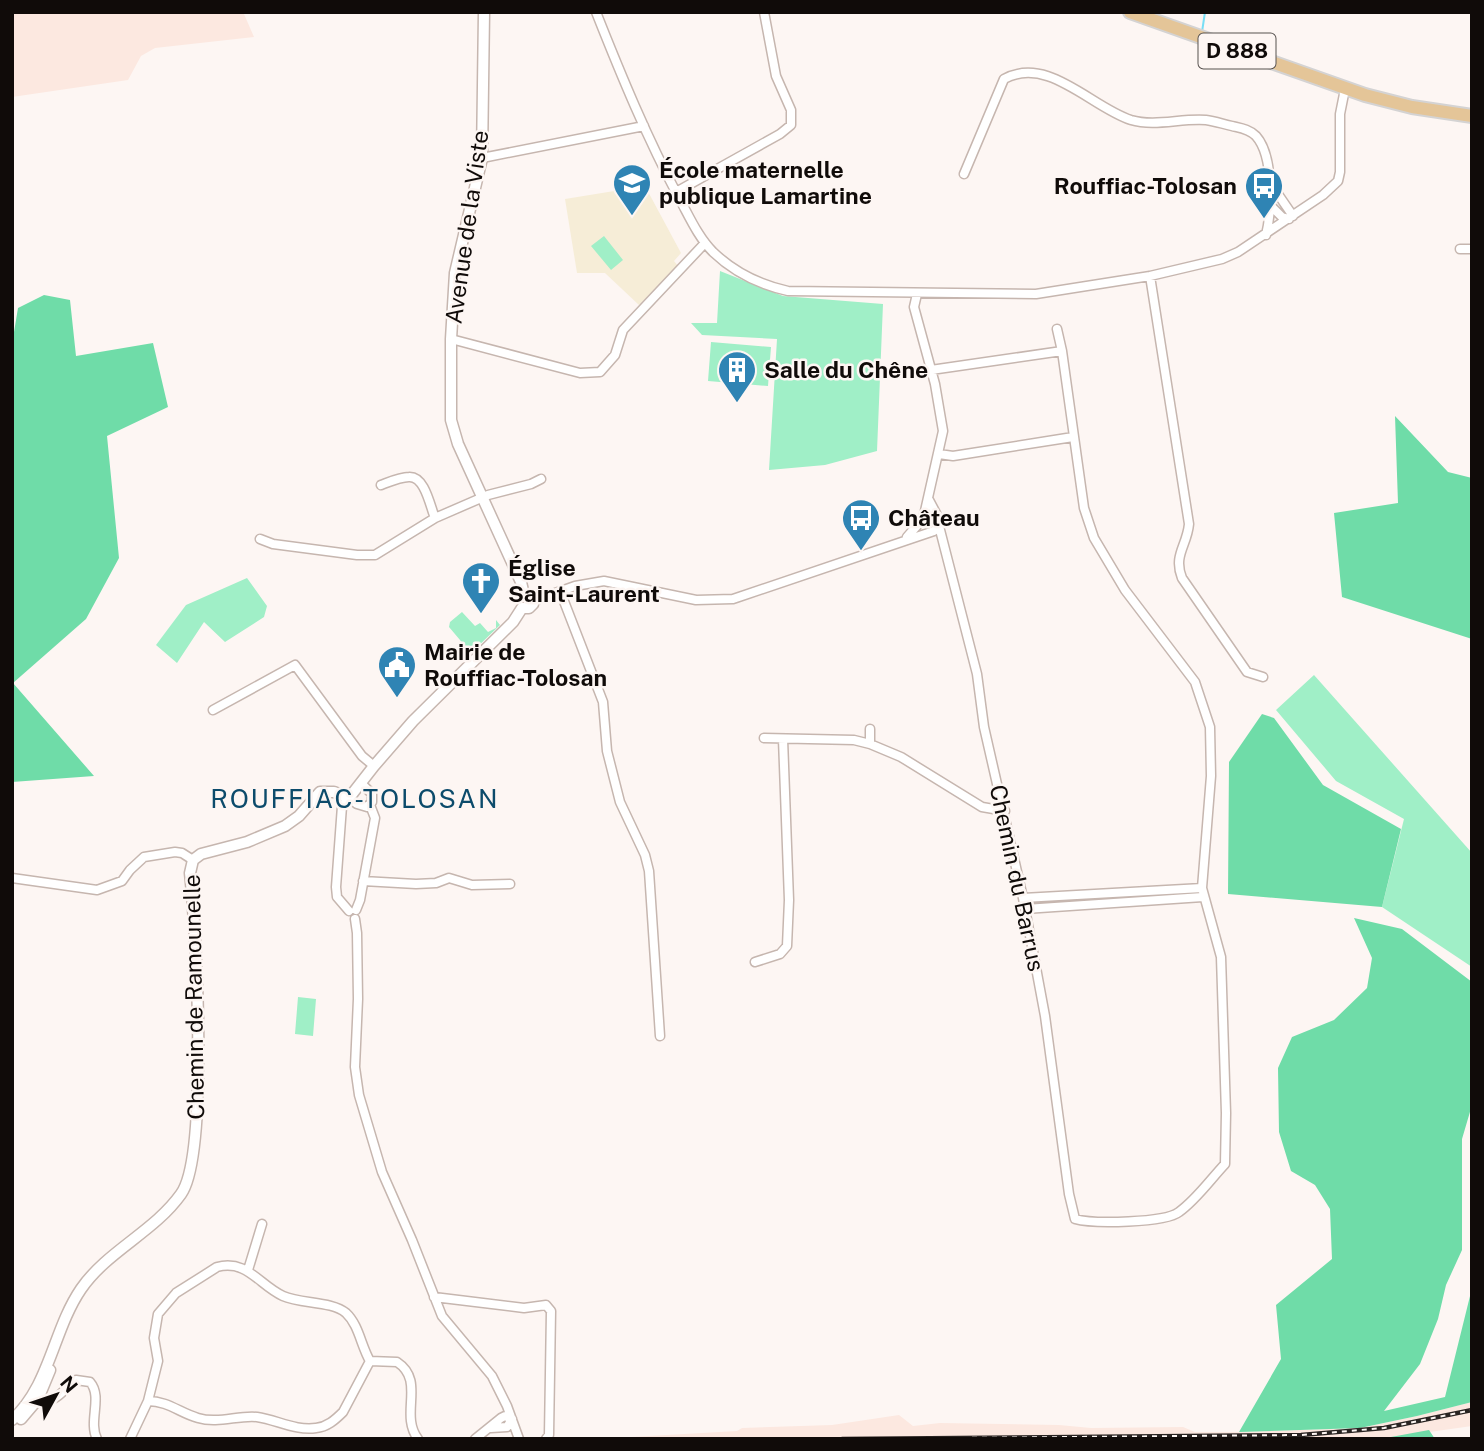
<svg xmlns="http://www.w3.org/2000/svg" width="1484" height="1451" font-family="'Public Sans',sans-serif">
  <style>
    .built { fill: #fce8e0 }
    .education { fill: #f6edd7 }
    .green { fill: #a0efc7 }
    .forest { fill: #6fdca8 }
    .lines { fill: none; stroke-linecap: round; stroke-linejoin: round }
    .stream { stroke: #78def5; stroke-width: 2 }
    .minor-casing { stroke: #c6b6af; stroke-width: 11 }
    .tertiary-casing { stroke: #c6b6af; stroke-width: 13 }
    .primary-casing { stroke: #d4d3d3; stroke-width: 16 }
    .minor { stroke: #fff; stroke-width: 8 }
    .tertiary { stroke: #fff; stroke-width: 10 }
    .primary { stroke: #e4c598; stroke-width: 12 }
    .rail-casing { stroke: #282321; stroke-width: 4.5 }
    .rail { stroke: #fdf6f3; stroke-width: 2; stroke-dasharray: 5; stroke-linecap: butt }
    .labels { text-anchor: middle; stroke-width: 5; stroke-linejoin: round; paint-order: stroke }
    .shield { fill: #fdf6f3; stroke: #57524f; stroke-width: 2 }
    .shield-label { font-size: 21px; font-weight: bold; fill: #100b09 }
    .poi-label { font-size: 23px; font-weight: bold; fill: #100b09; stroke: #fdf6f3; text-anchor: start }
    .street-label { font-size: 23px; fill: #100b09; stroke: #fdf6f3 }
    .quarter-label { font-size: 26px; letter-spacing: 2px; fill: #0c4b6b; stroke: #fdf6f3 }
  </style>
  <rect width="100%" height="100%" fill="#fdf6f3"/>
  <!-- built -->
  <path class="built" d="M12,12H251L244,14L254,37L155,48L141,56L128,80L12,97Z
    M1472,1402V1426L1380,1439H596L737,1431L742,1428L832,1425L899,1415L913,1426L940,1423L1059,1425L1091,1428L1183,1427L1195,1432H1239L1360,1428L1417,1416Z"/>
  <!-- education -->
  <path class="education" d="M645,186L681,253L674,261L678,266L639,305L605,273H577L565,199Z"/>
  <!-- green -->
  <path class="green" d="M604,236L623,260L611,270L591,246Z
    M720,271L783,296L883,304L877,451L825,465L769,470L777,339L702,335L691,323H717Z
    M711,342L771,347L768,386L708,381Z
    M247,578L267,606L264,617L225,642L204,622L177,663L156,645L186,605Z
    M462,612L475,626L480,623L488,632L496,628V620L500,625L471,653L449,627L450,622Z
    M1314,675L1472,853V967L1382,907L1404,819L1336,781L1276,710Z
    M298,997L316,999L313,1036L295,1034Z"/>
  <!-- forest -->
  <path class="forest" d="M44,295L70,300L76,356L153,343L168,407L107,436L119,558L86,619L13,683L94,776L12,782V344L18,308Z
    M1395,416L1448,472L1472,478V639L1342,597L1334,513L1398,503Z
    M1262,714L1274,718L1323,785L1401,829L1382,907L1228,894L1229,762Z
    M1354,918L1402,929L1472,982V1105L1462,1139V1250L1446,1285L1438,1319L1420,1364L1384,1411L1445,1397L1472,1288V1402L1417,1416L1360,1428L1239,1432L1281,1359L1276,1305L1332,1259L1330,1209L1315,1185L1291,1171L1279,1132L1278,1068L1292,1037L1334,1020L1367,988L1372,958Z
    M1429,1430L1435,1439H1380Z"/>
  <g class="lines">
    <!-- stream -->
    <path class="stream" d="M1202,32L1205,12"/>
    <defs>
      <path id="minor" d="M596,12C621,75 647,138 679,198C689,216 698,237 713,252C734,272 761,285 788,291L1036,294L1150,276L1222,259L1238,252L1323,195L1338,181L1340,172V114L1345,89
        M482,158L644,126
        M964,174L1004,79C1048,55 1091,107 1131,120C1155,127 1181,118 1206,120C1214,121 1223,124 1232,126C1240,128 1249,129 1256,136C1274,156 1272,210 1266,235
        M1271,184L1293,216
        M676,192L780,134L791,125V110L776,76L764,12
        M1269,204L1282,217L1289,219
        M1460,249H1472
        M1150,276L1189,524C1187,546 1173,555 1182,578L1247,672L1263,677
        M1057,329L1062,351
        M451,339L580,373L600,372L615,355L623,330L705,243
        M931,370L1062,351L1084,508L1094,538L1125,590L1195,682L1210,727L1211,776L1202,888L1221,957L1226,1113L1225,1164C1210,1180 1196,1200 1179,1212C1165,1223 1093,1224 1075,1219L1069,1194L1045,1016L1023,898L984,727L977,674L939,526
        M939,454L953,456L1073,437
        M381,485C389,482 400,477 409,477C425,476 430,506 435,518
        M907,537L921,521L925,511L943,431L935,384L914,307L917,294
        M260,539L273,544L357,555H375L435,518L488,495L531,484L541,479
        M560,591L603,702L607,751L620,802L645,855L649,871L660,1036
        M533,601L575,586L604,581L696,600L733,599L934,531L939,526V519L929,500
        M213,710L295,665L362,756L374,766
        M764,738L854,740L870,744V729
        M870,744L901,757L982,807L1005,811
        M12,878L97,890L122,881L130,870L144,857L175,852L182,853L193,860
        M363,881L416,884L436,883L449,878L472,885L510,884
        M1023,898L1202,888
        M1025,909L1203,897
        M356,910L360,900L375,818L370,805
        M349,911L337,897L336,887L342,806L349,798L357,804L367,807L372,802V794L361,783
        M355,919L357,933L358,999L355,1067L359,1095L382,1172L412,1240L442,1316L492,1376L507,1406L519,1439
        M755,962L780,954L787,946L789,900L783,739
        M248,1270L262,1224
        M434,1297L524,1308L546,1305L551,1311L549,1435L546,1439
        M35,1394L38,1399C59,1404 61,1390 76,1380L90,1382C103,1397 88,1421 97,1439
        M148,1401L158,1361L154,1338L158,1314L176,1293L217,1267C247,1259 259,1285 283,1296C301,1304 332,1301 346,1313C359,1325 361,1346 370,1361
        M130,1439L148,1401C168,1401 180,1413 198,1418C218,1424 238,1415 257,1417C277,1420 296,1431 316,1428C327,1427 335,1420 343,1412L370,1361L397,1362C426,1381 399,1414 418,1439
        M475,1439L501,1418L505,1416L512,1419L507,1427L491,1428"/>
      <path id="tertiary" d="M484,12L482,158L455,273L451,339V420L458,444L521,582L524,595
        M522,608H529L533,604L531,597L524,595
        M21,1419L38,1399L50,1370
        M12,1420C50,1386 53,1330 81,1289C107,1251 154,1232 181,1194C209,1155 196,928 190,873L193,860L201,854L247,842L285,826L299,816L320,792H334L349,798L374,766L413,721L513,622L522,608"/>
      <path id="primary" d="M1130,12L1365,95L1412,107L1472,116"/>
    </defs>
    <!-- minor casing -->
    <use href="#minor" class="minor-casing"/>
    <!-- tertiary casing -->
    <use href="#tertiary" class="tertiary-casing"/>
    <!-- primary casing -->
    <use href="#primary" class="primary-casing"/>
    <!-- minor -->
    <use href="#minor" class="minor"/>
    <!-- tertiary -->
    <use href="#tertiary" class="tertiary"/>
    <!-- primary -->
    <use href="#primary" class="primary"/>
    <defs>
      <path id="rail" d="M842,1439L1301,1435L1384,1428L1472,1410"/>
    </defs>
    <!-- rail casing -->
    <use href="#rail" class="rail-casing"/>
    <!-- rail -->
    <use href="#rail" class="rail"/>
  </g>
  <!-- icons -->
  <defs>
    <symbol id="school-pin" viewBox="-11 -11 22 30"><path d="M0 17L-7.5 6A9.5 9.5 0 1 1 7.5 6Z" fill="#2f84b4" stroke="#fdf6f3"/><path d="M0-5L7-2L0 1L-7-2ZM-4 1L0 2.5L4 1V4Q0 6-4 4Z" fill="#fff"/></symbol>
    <symbol id="bus-pin" viewBox="-11 -11 22 30"><path d="M0 17L-7.5 6A9.5 9.5 0 1 1 7.5 6Z" fill="#2f84b4" stroke="#fdf6f3"/><path d="M-5-6H5V4H4V6H2V4H-2V6H-4V4H-5ZM-3.5-4V0h7V-4ZM-3.5 1.2v1.5H-2V1.2ZM2 1.2v1.5H3.5V1.2Z" fill="#fff"/></symbol>
    <symbol id="building-pin" viewBox="-11 -11 22 30"><path d="M0 17L-7.5 6A9.5 9.5 0 1 1 7.5 6Z" fill="#2f84b4" stroke="#fdf6f3"/><path d="M-4-6H4V6H1V3H-1V6H-4ZM-2.5-4.3h1.7v1.8h-1.7ZM.8-4.3h1.7v1.8H.8ZM-2.5-1h1.7V.8h-1.7ZM.8-1h1.7V.8H.8Z" fill="#fff"/></symbol>
    <symbol id="church-pin" viewBox="-11 -11 22 30"><path d="M0 17L-7.5 6A9.5 9.5 0 1 1 7.5 6Z" fill="#2f84b4" stroke="#fdf6f3"/><path d="M-1.2-6h2.4v3.5h3.3v2.4h-3.3V6h-2.4V-.1h-3.3v-2.4h3.3Z" fill="#fff"/></symbol>
    <symbol id="civic-pin" viewBox="-11 -11 22 30"><path d="M0 17L-7.5 6A9.5 9.5 0 1 1 7.5 6Z" fill="#2f84b4" stroke="#fdf6f3"/><path d="M-.6-6.5H3V-4.5H.6V-3L4-1V1h2V6H-6V1h2V-1L-.6-3ZM-1.2 2.5V6h2.4V2.5Z" fill="#fff"/></symbol>
  </defs>
  <g fill-rule="evenodd">
    <use href="#school-pin" x="610" y="161" width="44" height="60"/>
    <use href="#bus-pin" x="1242" y="164" width="44" height="60"/>
    <use href="#building-pin" x="715" y="348" width="44" height="60"/>
    <use href="#bus-pin" x="839" y="496" width="44" height="60"/>
    <use href="#church-pin" x="459" y="559" width="44" height="60"/>
    <use href="#civic-pin" x="375" y="643" width="44" height="60"/>
  </g>
  <g class="labels">
    <!-- shield labels -->
    <rect class="shield" x="1198.5" y="33.5" width="77" height="35" rx="5"/>
    <g class="shield-label">
      <text x="1237" y="58">D 888</text>
    </g>
    <!-- poi labels -->
    <g class="poi-label">
      <text x="659" y="178">École maternelle<tspan x="659" dy="26">publique Lamartine</tspan></text>
      <text x="1237" y="194" text-anchor="end">Rouffiac-Tolosan</text>
      <text x="764" y="378">Salle du Chêne</text>
      <text x="888" y="526">Château</text>
      <text x="508" y="576">Église<tspan x="508" dy="26">Saint-Laurent</tspan></text>
      <text x="424" y="660">Mairie de<tspan x="424" dy="26">Rouffiac-Tolosan</tspan></text>
    </g>
    <!-- street labels -->
    <g class="street-label">
      <text transform="translate(467 227) rotate(-82)" y="8">Avenue de la Viste</text>
      <text transform="translate(1017 878) rotate(78)" y="8">Chemin du Barrus</text>
      <text transform="translate(194 997) rotate(-91)" y="8">Chemin de Ramounelle</text>
    </g>
    <!-- quarter labels -->
    <g class="quarter-label">
      <text x="355" y="808">ROUFFIAC-TOLOSAN</text>
    </g>
  </g>
  <!-- border -->
  <rect width="1484" height="1451" fill="none" stroke="#100b09" stroke-width="28"/>
  <!-- north arrow -->
  <g transform="translate(56 1395) rotate(50)" stroke="#fdf6f3" stroke-width="5" paint-order="stroke">
  <path d="M0-5L12 26L0 18L-12 26Z" fill="#100b09"/>
  <text y="-10" font-size="19" font-weight="bold" text-anchor="middle" fill="#100b09">N</text>
  </g>
</svg>
